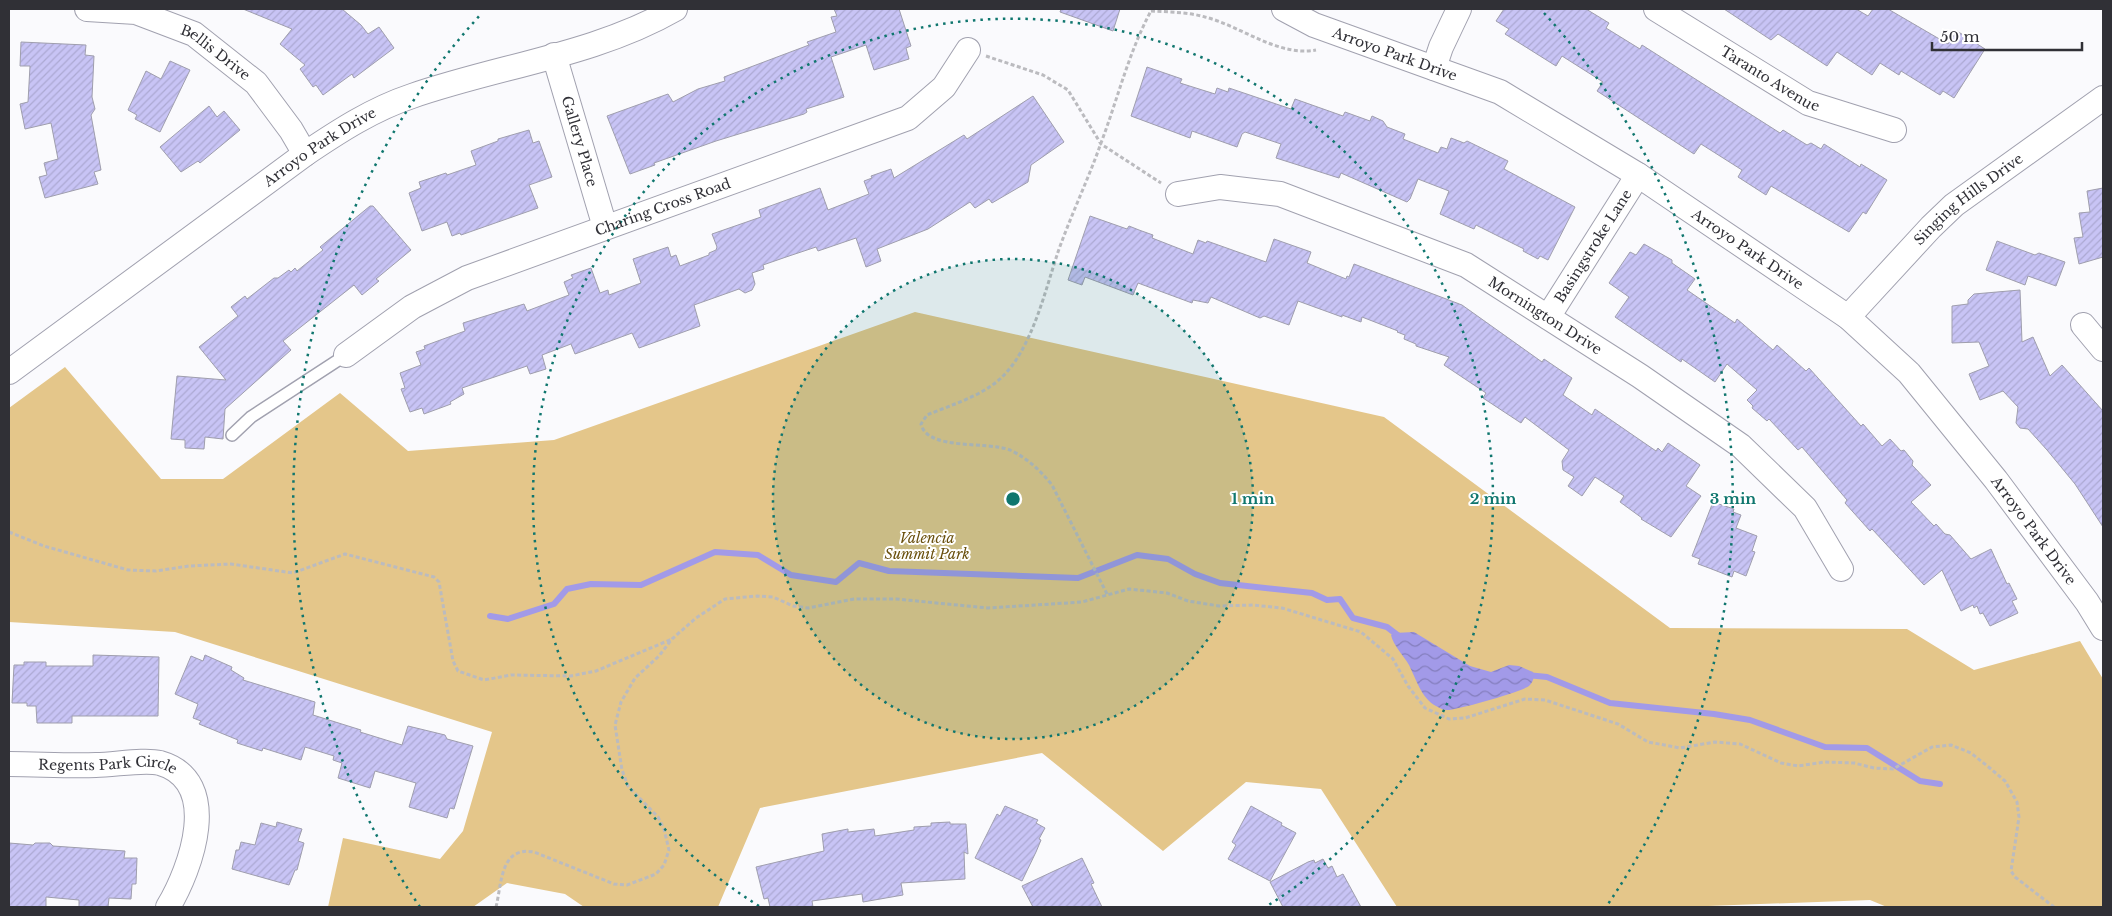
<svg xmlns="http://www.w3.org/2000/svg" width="2112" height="916" font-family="'Libre Baskerville',serif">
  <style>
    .green { fill: #e4c68a }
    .water { fill: url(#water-waves) }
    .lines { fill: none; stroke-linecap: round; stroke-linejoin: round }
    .stream { stroke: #a29ae8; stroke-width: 6 }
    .building { fill: url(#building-hatch); stroke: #9f9ead }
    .lane-casing { stroke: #a1a1af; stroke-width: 14 }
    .street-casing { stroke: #a1a1af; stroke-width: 26 }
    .path { stroke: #bbbbbf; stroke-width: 3; stroke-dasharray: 4 2.5; stroke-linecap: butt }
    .lane { stroke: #fff; stroke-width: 11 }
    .street { stroke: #fff; stroke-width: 24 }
    .ring { fill: none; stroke: #0f766e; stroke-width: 2.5; stroke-dasharray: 2.5 5 }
    .labels { text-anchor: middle; stroke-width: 4; stroke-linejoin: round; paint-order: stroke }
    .street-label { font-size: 14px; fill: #303036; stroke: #fff }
    .park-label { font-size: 14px; font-style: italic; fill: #694f0c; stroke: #fff }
    .centre { fill: #0f766e; stroke: #fff; stroke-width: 2.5 }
    .ring-label { font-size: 15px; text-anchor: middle; font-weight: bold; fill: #0f766e; stroke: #fff; stroke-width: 4; stroke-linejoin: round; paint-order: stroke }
  </style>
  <defs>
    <pattern id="water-waves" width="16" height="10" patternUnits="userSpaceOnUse" patternTransform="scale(1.25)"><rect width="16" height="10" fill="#a29ae8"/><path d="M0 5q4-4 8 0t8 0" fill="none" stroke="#847ebd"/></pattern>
    <pattern id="building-hatch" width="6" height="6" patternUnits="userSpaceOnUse" patternTransform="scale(1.25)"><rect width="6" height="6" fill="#c8c4f5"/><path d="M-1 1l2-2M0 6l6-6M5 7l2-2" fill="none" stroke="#aca9d3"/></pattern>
  </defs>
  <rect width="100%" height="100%" fill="#fafafd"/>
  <!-- green -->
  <path class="green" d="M915,312L1384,417L1670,628L1907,629L1974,670L2080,641L2103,679V907H1887L1870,900L1682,907H1397L1321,789L1246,782L1163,851L1042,753L760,808L718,907H584L565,894L507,883L473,907H328L343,838L440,859L463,831L492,732L175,632L9,622V408L65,367L161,479H223L340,393L408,451L554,440Z"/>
  <!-- water -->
  <path class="water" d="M1414,632L1470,666L1491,672L1509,665L1519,666L1533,672C1535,677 1533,682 1529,686C1521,692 1457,710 1447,710C1443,710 1440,708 1436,706C1422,699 1416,679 1409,665C1404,656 1393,645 1391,635L1394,633Z"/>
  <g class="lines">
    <!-- stream -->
    <path class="stream" d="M490,616L508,619L554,604L567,589L591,584L641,585L715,552L758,555L791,575L836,582L859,563L889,571L1078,578L1137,555L1168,559L1195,574L1220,583L1312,593L1327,600L1340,599L1353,618L1387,627L1400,637
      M1527,675L1547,677L1610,703L1714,714L1750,720L1825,747L1867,748L1920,781L1940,784"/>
  </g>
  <!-- building -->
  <path class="building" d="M243,9H342L361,25L368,34L379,27L394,48L354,78L352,74L323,95L316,85L313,87L300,69L305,65L280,44L292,29Z
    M834,9H899L911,46L906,48L909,59L874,70L866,45L831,57L844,97L806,109L807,112L804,114L716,141L654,163L655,165L630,174L607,116L668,94L673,102L698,89L725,81L724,77L809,45L807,42L836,32L831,17L837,16Z
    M1061,9H1120L1113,31L1060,12Z
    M1504,9H1586L1609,23L1606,28L1640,49L1642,45L1780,133L1783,130L1807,145L1811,143L1821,149L1824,144L1860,167L1861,164L1887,180L1866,214L1863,212L1849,232L1771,186L1766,195L1738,177L1742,170L1701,144L1694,154L1597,91L1603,82L1562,56L1556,66L1505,34L1509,29L1496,21Z
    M1724,9H1856L1868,16L1873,9H1888L1948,44L1957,31L1985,49L1954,98L1943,91L1940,95L1901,71L1899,75L1880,63L1872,75L1837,52L1827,66L1778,34L1771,40Z
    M21,42L86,45L85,55L94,56L92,97L95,109L91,115L101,170L94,172L98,184L45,198L39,177L47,175L44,163L58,159L51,123L25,129L20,104L28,102L30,66H20Z
    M170,61L190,70L160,132L135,119L137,115L128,110L146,71L161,79Z
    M1147,67L1182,79L1180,83L1215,94L1217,88L1228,92L1229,88L1291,109L1295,99L1343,116L1345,112L1370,121L1372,116L1383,121L1387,127L1405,134L1403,139L1438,153L1441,147L1447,149L1451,138L1464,143L1467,141L1508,161L1504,169L1575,207L1548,260L1540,256L1538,259L1523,251L1524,249L1476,225L1474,229L1440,214L1449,191L1418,179L1410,199L1407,202L1341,173L1339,178L1276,158L1281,144L1245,132L1242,134L1237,147L1192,131L1190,138L1131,116Z
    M1033,96L1064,142L1031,165L1028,182L992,203L989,199L975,208L970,202L928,229L877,249L881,261L866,267L856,238L818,251L816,247L789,256L763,265L764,269L752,273L755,284L752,290L745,293L739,289L694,305L700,326L639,348L632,333L575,354L571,344L542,355L546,369L530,374L527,366L462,388L464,394L450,402L451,404L424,414L422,408L410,412L401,389L405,388L400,373L421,365L416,352L425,349L424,346L465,331L463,323L524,304L527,311L569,295L564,282L573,278L571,275L591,268L600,293L608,290L609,295L641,283L633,259L668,247L671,257L676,255L680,266L709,255V253L716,250L717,247L712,234L761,217L759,210L820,188L828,210L869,194L864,181L872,178L871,176L891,169L894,178L964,135L967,139Z
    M209,106L217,117L224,111L240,130L200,163L198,161L181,172L160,147Z
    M529,130L533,143L539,141L552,177L529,185L538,208L461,235L460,233L452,236L447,222L422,231L409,193L421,188L419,182L446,173L447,175L476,165L471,151L498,141V139Z
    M2103,188V257L2079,264L2074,238L2083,237L2079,213L2090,212L2087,191Z
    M370,206H373L411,250L376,279L379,281L362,295L354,285L283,341L291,350L225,409L223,439L205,437L204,449L185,448V440L171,439L177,376L226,380L199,347L238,316L231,307L245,296L247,299L274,278H278L289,270L291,272L295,268L297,271L323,250L320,247Z
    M1090,216L1127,229L1129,226L1139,230L1153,235L1152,238L1193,254L1198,240L1206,243L1207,241L1266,262L1274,239L1311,252L1307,263L1346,279L1347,276L1349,277L1354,264L1462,305L1542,362L1544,359L1572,378L1563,395L1592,415L1595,409L1656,451L1658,448L1662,452L1668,443L1700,465L1686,486L1701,496L1671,537L1641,519L1642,518L1620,502L1624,496L1595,477L1582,496L1568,486L1574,477L1563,470L1562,461L1569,450L1525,417L1521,423L1483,398L1486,393L1444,365L1449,357L1416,346V344L1404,339L1405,335L1397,332L1398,331L1362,317L1361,322L1342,315V317L1298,301L1289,325L1264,316L1260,318L1211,297L1208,303L1193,300L1192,303L1138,283L1133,295L1085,277L1082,285L1068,280Z
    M1997,241L2035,255L2039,253L2065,262L2056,286L2028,276L2025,285L1986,270Z
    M1644,244L1672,260V263L1695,279L1687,290L1735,323L1737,319L1773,350L1777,345L1806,371L1809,368L1861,426L1863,424L1882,446L1890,439L1901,451L1904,450L1913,461L1912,465L1931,485L1911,502L1934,526L1936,524L1945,534L1950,535L1971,559L1991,549L2007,584L2009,583L2017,599L2012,601L2018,613L1990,626L1983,613L1980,614L1977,606L1974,608L1973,605L1961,611L1942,570L1924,585L1872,529L1870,531L1845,503L1847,500L1802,447L1798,450L1769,419L1767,421L1752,408L1753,406L1747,400L1757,390L1727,364L1715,382L1682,359L1681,362L1615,317L1629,297L1609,283L1630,252L1636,255Z
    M2020,290L2022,342L2033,337L2050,376L2062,365L2103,411V527L2075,484L2047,450L2028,429L2020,428L2016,423L2018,407L2003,391L1980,400L1969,374L1989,366L1979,342L1952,343V306L1968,304V300L1974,294Z
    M1713,502L1734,509L1733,512L1741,515L1736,528L1757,536L1752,551L1755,552L1746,576L1734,571L1732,577L1709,568L1698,564L1700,559L1692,556Z
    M93,655L159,657L158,716H72V723H37L36,706H27V703H12L14,665H24V662H46V666H93Z
    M205,655L232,667L231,670L244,678L243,680L315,702L313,715L361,730L360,732L402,745L408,726L445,735L447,739L473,746L454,809L450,808L447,818L409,807L416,783L375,771L370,788L338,778L342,763L333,760L334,756L305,747L301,760L263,748L262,751L237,743L238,740L199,724L201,721L193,718L198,704L175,694L191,656L203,661Z
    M1005,806L1038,820L1036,823L1045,828L1039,839L1041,840L1036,852L1022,881L975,858L997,814L1000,816Z
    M1251,806L1282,823L1281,825L1296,833L1270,881L1228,859L1236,845L1232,842Z
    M277,822L302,829L298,841L304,843L297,870H295L289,885L232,869L236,850H239L241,842L255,845L261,823L276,827Z
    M950,822V824H966L968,854L964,852L965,879L901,883L903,895L863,902L862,894L812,901L813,907H770L768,898L764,899L756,867L824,851L822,834L848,829V832L874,829L875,836L914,830V827L931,826V823Z
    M9,843L33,845L35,843H50L53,846L125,851L124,858H137L136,884H132L131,899L109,898L108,907H79V900L46,897V907H9Z
    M1082,858L1094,883L1091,884L1102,907H1033L1022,886Z
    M1323,859L1328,868L1332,866L1337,877L1343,874L1361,907H1283L1270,882L1308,862L1314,860L1315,863Z"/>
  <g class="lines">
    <defs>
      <path id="lane" d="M232,435L251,417L346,355"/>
      <g id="street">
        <path id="s1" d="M87,9L136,12L194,34L256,83L291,130L305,154"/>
        <path id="s2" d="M1284,9L1314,25L1500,92L1638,175L1848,317L1909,373L1996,480L2087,602L2103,628"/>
        <path id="s3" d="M1656,9L1808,103L1894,130"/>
        <path id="s4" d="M554,55L605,227"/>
        <path d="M1434,68L1441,47L1459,9"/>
        <path id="s5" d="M1178,194L1220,187L1280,194L1466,265L1640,376L1741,446L1805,508L1841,569"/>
        <path id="s6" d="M1548,317L1638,175"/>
        <path id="s7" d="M1848,317L1931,227L1954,205L2103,98"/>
        <path d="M2083,325L2103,349"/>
        <path id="s8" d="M346,355L412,307L467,278L908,118L944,87L968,50"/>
        <path id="s9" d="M9,372L305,154C339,131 373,109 412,96C498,66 595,55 675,9"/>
        <path id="s10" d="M9,764C38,764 67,766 96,765C114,765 144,759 160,763C223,781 191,869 168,907"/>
      </g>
    </defs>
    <!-- lane casing -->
    <use href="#lane" class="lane-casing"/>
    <!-- street casing -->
    <use href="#street" class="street-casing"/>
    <!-- path -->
    <path class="path" d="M1151,11C1169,12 1188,12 1205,17C1241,26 1278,57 1316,50
      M986,56L1043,75L1068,90L1101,144L1161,183
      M9,532L44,546L128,570L156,571L189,566L231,564L293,573L345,554L434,577L439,582L453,661L458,671L484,680L511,675L571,676L596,671L672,639
      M1107,594L1052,485C1040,470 1027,458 1010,450C988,441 927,451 921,424L927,415C951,405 982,396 1001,378C1032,349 1045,291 1058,252C1071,215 1088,180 1101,143C1118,98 1129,51 1152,9
      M496,907C502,883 500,846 534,852L614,884L627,885L656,874L664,865L669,850L664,829L658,817L628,786L622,770L615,725L621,702L635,678L659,656L672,639L696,618L725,599L757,596L773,597L793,606L808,608L854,599H896L988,608L1082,602L1129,589L1167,593L1188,601L1219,606L1253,605L1282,608L1361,632L1393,659L1408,686L1425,708L1449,719L1465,718L1525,699L1545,700L1618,724L1648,742L1680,748L1715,742L1740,744L1781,763L1798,766L1825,762L1854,763L1874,768L1893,769L1932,747L1951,745L1971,753L1991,769L2005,781L2017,802L2019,817L2011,871L2015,877L2054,907"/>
    <!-- lane -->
    <use href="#lane" class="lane"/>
    <!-- street -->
    <use href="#street" class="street"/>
  </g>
  <!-- distance rings -->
  <circle cx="1013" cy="499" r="240" fill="#0f766e" fill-opacity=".12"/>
  <g class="ring">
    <circle cx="1013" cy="499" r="240"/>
    <path d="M759 906A480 480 0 1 1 1267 906"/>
    <path d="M420 907A720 720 0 0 1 482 13M1544 13A720 720 0 0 1 1606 907"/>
  </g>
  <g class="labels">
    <!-- street labels -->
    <g class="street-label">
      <text dy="5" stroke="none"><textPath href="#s1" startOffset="139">Bellis Drive</textPath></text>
      <text dy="5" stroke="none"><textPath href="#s2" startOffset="120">Arroyo Park Drive</textPath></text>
      <text dy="5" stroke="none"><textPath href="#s3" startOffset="134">Taranto Avenue</textPath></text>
      <text dy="5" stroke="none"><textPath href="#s4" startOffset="90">Gallery Place</textPath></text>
      <text dy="5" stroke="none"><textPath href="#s9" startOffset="384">Arroyo Park Drive</textPath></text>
      <text dy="5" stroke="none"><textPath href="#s7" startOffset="169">Singing Hills Drive</textPath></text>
      <text dy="5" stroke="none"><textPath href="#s8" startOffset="352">Charing Cross Road</textPath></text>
      <text dy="5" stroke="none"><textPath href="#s6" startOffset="84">Basingstroke Lane</textPath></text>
      <text dy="5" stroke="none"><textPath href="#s2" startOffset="525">Arroyo Park Drive</textPath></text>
      <text dy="5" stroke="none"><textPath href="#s5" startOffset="396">Mornington Drive</textPath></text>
      <text dy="5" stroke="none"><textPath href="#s2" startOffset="930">Arroyo Park Drive</textPath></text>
      <text dy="5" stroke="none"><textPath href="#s10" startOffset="99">Regents Park Circle</textPath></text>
    </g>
    <!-- park labels -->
    <g class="park-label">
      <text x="927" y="543">Valencia<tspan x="927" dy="16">Summit Park</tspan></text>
    </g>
  </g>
  <circle cx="1013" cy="499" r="8" class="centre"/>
  <g class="ring-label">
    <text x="1253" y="504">1 min</text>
    <text x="1493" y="504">2 min</text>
    <text x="1733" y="504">3 min</text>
  </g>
  <!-- border -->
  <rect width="2112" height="916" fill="none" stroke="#303036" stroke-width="20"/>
  <!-- scale -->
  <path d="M1932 42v8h150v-8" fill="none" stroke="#303036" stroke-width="2.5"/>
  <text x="1940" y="42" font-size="15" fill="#303036" stroke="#ffffff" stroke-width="4" paint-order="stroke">50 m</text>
</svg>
